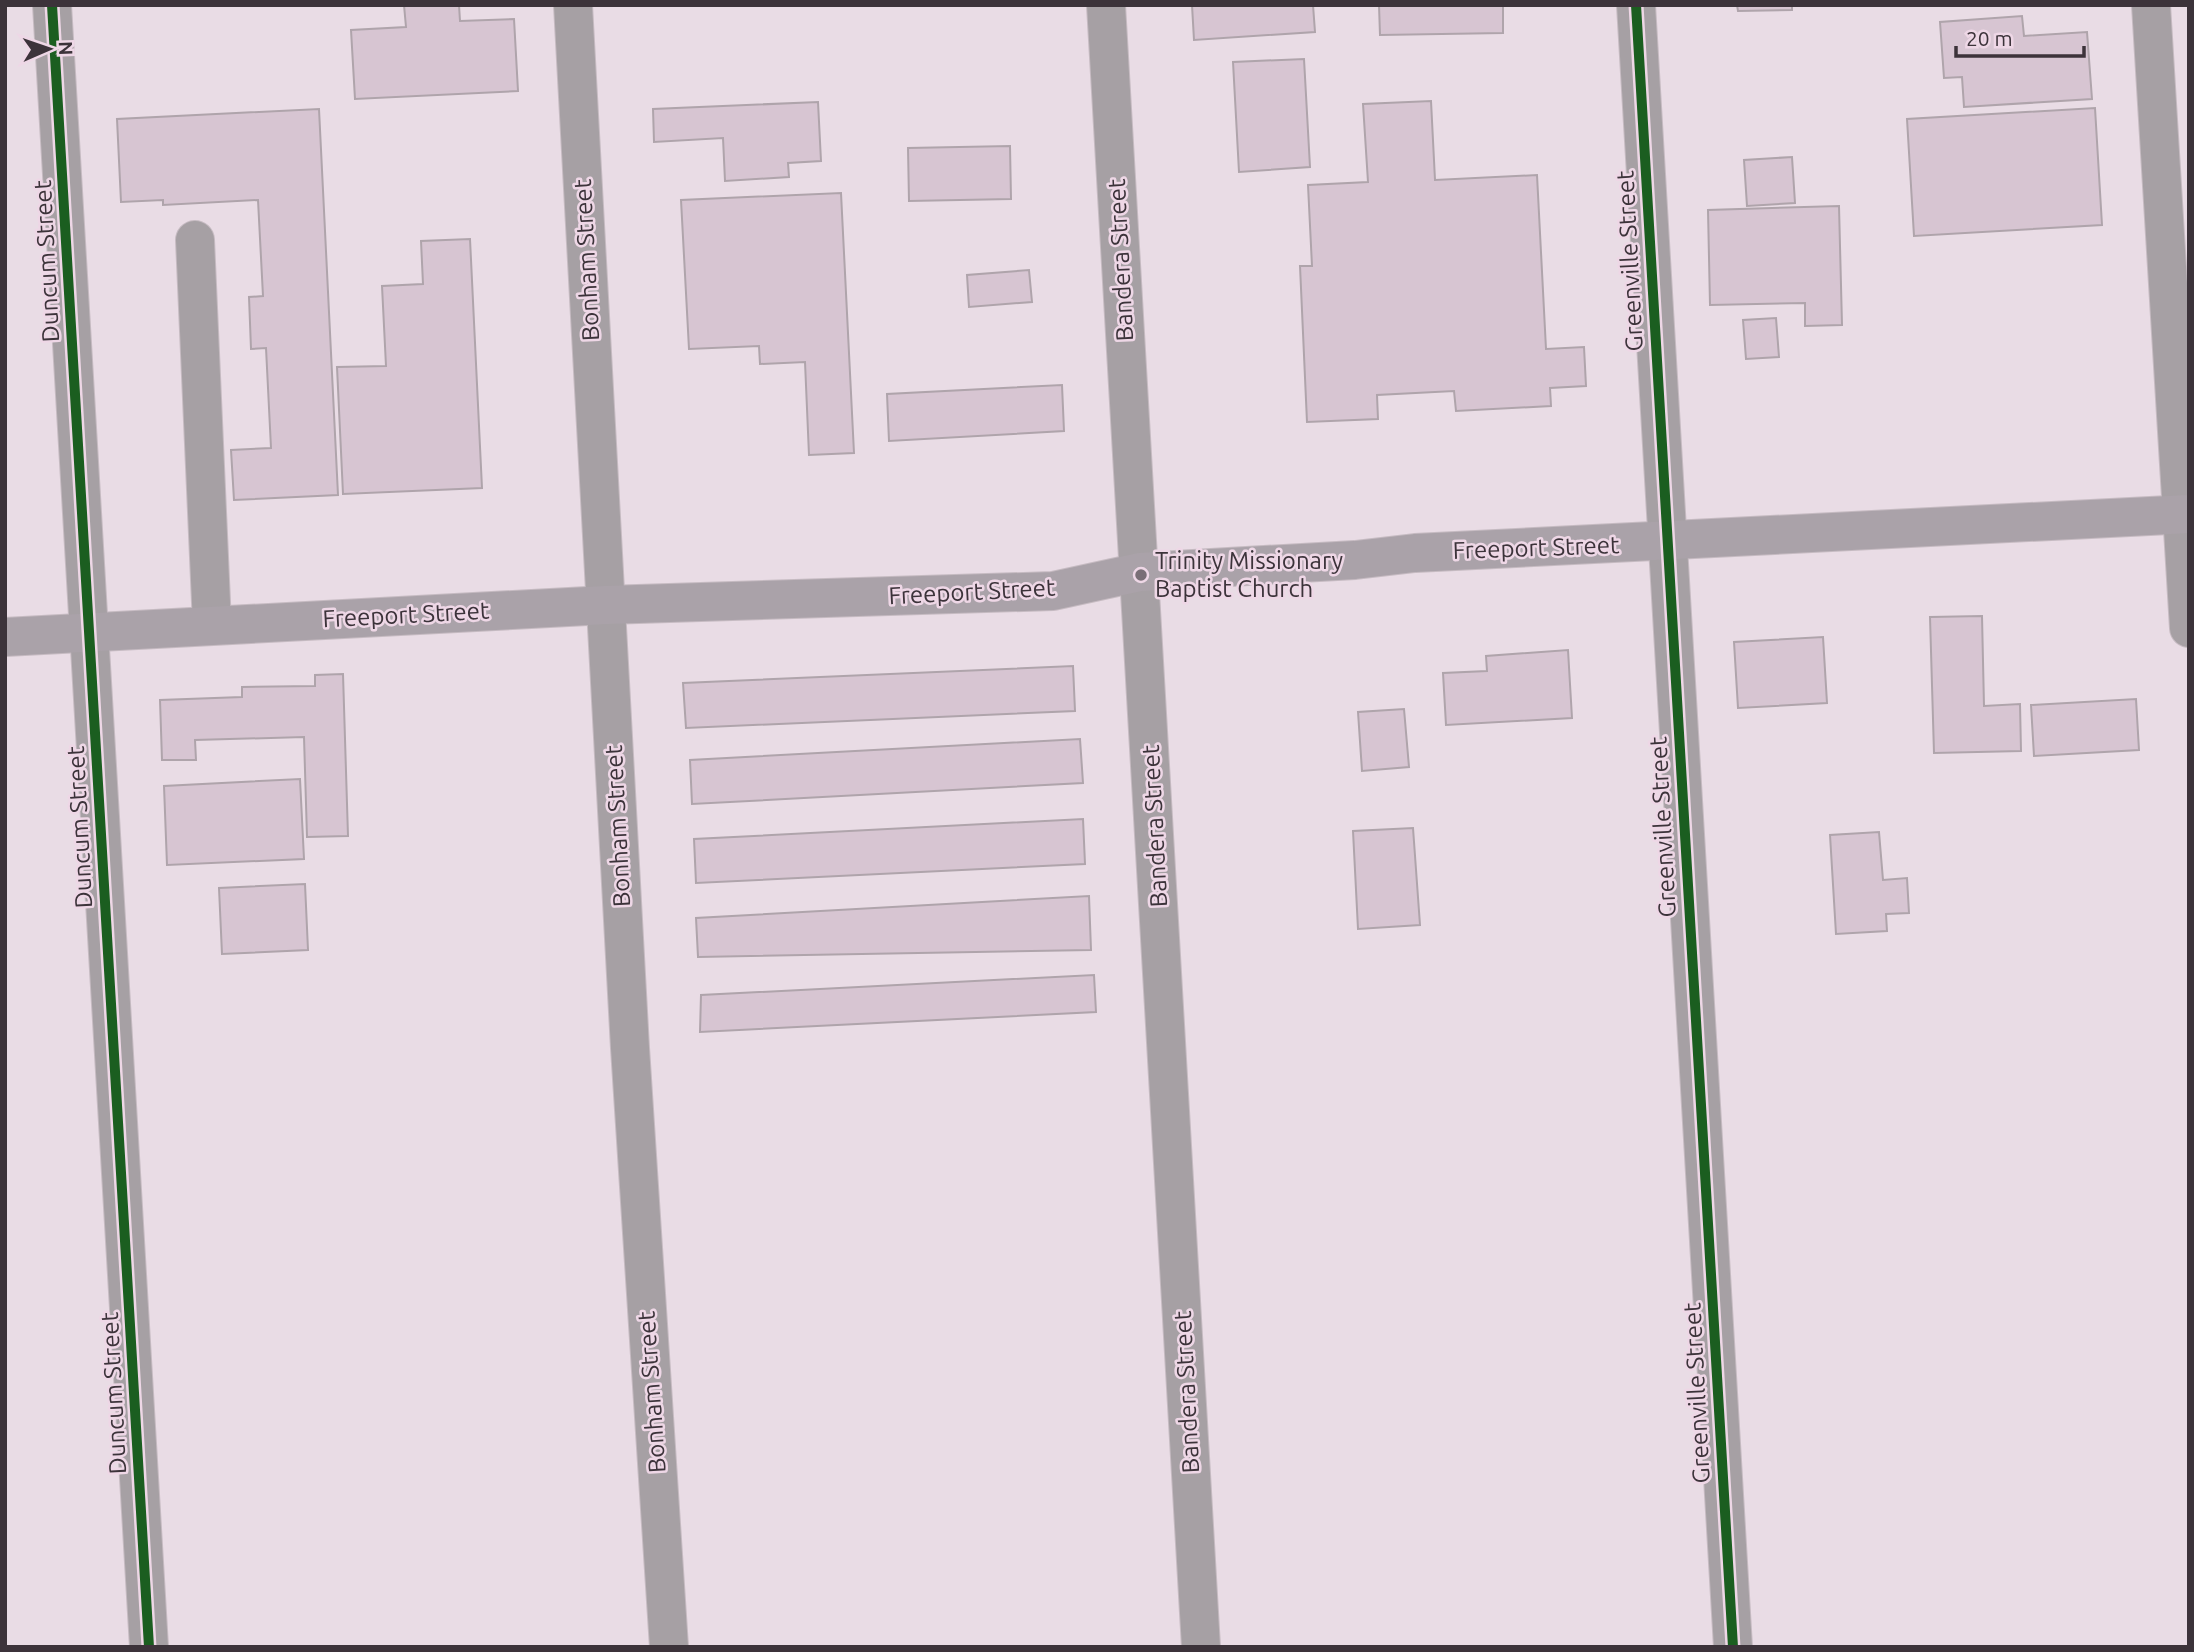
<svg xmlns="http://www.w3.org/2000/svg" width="2194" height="1652" font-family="Ubuntu,sans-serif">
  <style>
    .building { fill: #d7c5d2; stroke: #afa4ab; stroke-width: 2 }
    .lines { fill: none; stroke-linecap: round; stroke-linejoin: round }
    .minor-casing { stroke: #c6bbc2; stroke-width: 40 }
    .major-casing { stroke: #c6bbc2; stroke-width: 40 }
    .minor { stroke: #a6a0a4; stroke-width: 38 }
    .major { stroke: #aaa2a9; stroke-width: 38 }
    .cycleway-casing { stroke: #eed7e6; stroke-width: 15 }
    .cycleway { stroke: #1b5e20; stroke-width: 10 }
    .poi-dot { fill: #796e76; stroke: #eed7e6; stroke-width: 2.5 }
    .labels { text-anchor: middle; stroke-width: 5; stroke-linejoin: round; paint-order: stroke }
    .street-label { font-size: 24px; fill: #3c333a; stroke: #eed7e6 }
    .poi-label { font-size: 24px; fill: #3c333a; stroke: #eed7e6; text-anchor: start }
  </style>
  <rect width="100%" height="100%" fill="#e9dce5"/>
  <!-- building -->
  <path class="building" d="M404,5H459L460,21L514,19L518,91L355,99L351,30L406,27Z
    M1192,5H1313L1315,32L1194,40Z
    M1379,5H1503V33L1380,35Z
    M1737,5H1792V10L1738,11Z
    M2022,16L2024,36L2087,32L2092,99L1964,107L1962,77L1944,78L1940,22Z
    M1304,59L1310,167L1239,172L1233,62Z
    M1431,101L1435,180L1537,175L1546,349L1584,347L1586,386L1550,388L1551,406L1456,411L1454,391L1377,395L1378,419L1307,422L1300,266H1312L1308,185L1368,182L1363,104Z
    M818,102L821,161L788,163L789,177L725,181L723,138L654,142L653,109Z
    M2095,108L2102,225L1914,236L1907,119Z
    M319,109L338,495L234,500L231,450L271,448L266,348L251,349L249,297L263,296L258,200L163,205V200L121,202L117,119Z
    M1010,146L1011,199L909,201L908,148Z
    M1792,157L1795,203L1747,206L1744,160Z
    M841,193L854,453L809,455L805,362L760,364L759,346L689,349L681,200Z
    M1839,206L1842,325L1805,326V303L1710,305L1708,210Z
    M470,239L482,488L343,494L337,367L386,366L382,286L423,284L421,241Z
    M1029,270L1032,302L969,307L967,275Z
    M1776,318L1779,357L1746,359L1743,320Z
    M1062,385L1064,431L889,441L887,394Z
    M1982,616L1984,706L2020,704L2021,751L1934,753L1930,617Z
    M1823,637L1827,703L1738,708L1734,642Z
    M1568,650L1572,718L1446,725L1443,673L1487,671L1486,656Z
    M1073,666L1075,711L686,728L683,683Z
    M343,674L348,836L307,837L304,737L195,740L196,760H162L160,700L242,697V687L315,686V675Z
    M2136,699L2139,750L2034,756L2031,705Z
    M1404,709L1409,767L1362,771L1358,712Z
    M1080,739L1083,783L692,804L690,760Z
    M300,779L304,859L167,865L164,786Z
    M1083,819L1085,864L696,883L694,839Z
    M1413,828L1420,925L1358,929L1353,831Z
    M1879,832L1883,880L1907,878L1909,913L1886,914L1887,931L1836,934L1830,835Z
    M305,884L308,950L222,954L219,888Z
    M1089,896L1091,950L698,957L696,918Z
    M1094,975L1096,1012L700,1032L701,995Z"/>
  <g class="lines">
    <defs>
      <path id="minor" d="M52,5L149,1647
        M573,5L630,1048L669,1647
        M1106,5L1201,1647
        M1636,5L1733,1647
        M2151,5L2189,628
        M195,240L212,625"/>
      <path id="major" d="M5,637L606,605L1053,591L1140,572L1355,560L1415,553L2189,514"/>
    </defs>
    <!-- minor casing -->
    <use href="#minor" class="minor-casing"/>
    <!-- major casing -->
    <use href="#major" class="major-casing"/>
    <!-- minor -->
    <use href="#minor" class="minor"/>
    <!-- major -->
    <use href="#major" class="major"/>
    <defs>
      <path id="cycleway" d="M52,5L149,1647
        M1636,5L1733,1647"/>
    </defs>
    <!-- cycleway casing -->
    <use href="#cycleway" class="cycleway-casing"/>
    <!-- cycleway -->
    <use href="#cycleway" class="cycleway"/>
  </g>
  <!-- markers -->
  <circle class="poi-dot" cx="1141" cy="575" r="7"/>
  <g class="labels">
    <!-- street labels -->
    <g class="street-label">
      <text transform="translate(587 260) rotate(-93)" y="8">Bonham Street</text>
      <text transform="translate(1121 260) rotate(-93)" y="8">Bandera Street</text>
      <text transform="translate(47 261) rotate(-93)" y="8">Duncum Street</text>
      <text transform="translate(1630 261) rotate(-93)" y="8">Greenville Street</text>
      <text transform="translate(1536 548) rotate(-2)" y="8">Freeport Street</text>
      <text transform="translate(972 592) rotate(-3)" y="8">Freeport Street</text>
      <text transform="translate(406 615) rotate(-3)" y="8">Freeport Street</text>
      <text transform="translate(618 826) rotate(-93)" y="8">Bonham Street</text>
      <text transform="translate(1155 826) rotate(-93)" y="8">Bandera Street</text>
      <text transform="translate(80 827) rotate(-93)" y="8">Duncum Street</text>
      <text transform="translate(1663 827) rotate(-93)" y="8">Greenville Street</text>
      <text transform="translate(652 1392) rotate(-94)" y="8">Bonham Street</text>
      <text transform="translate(1187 1392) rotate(-93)" y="8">Bandera Street</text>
      <text transform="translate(114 1393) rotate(-93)" y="8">Duncum Street</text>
      <text transform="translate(1697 1393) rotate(-93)" y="8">Greenville Street</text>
    </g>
    <!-- poi labels -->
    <g class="poi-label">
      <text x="1155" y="569">Trinity Missionary<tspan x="1155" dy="28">Baptist Church</tspan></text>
    </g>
  </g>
  <!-- border -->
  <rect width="2194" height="1652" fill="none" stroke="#3c333a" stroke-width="14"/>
  <!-- north arrow -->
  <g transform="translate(49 49) rotate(88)" stroke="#eed7e6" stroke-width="5" paint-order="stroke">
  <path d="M0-5L12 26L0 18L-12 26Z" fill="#3c333a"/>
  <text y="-10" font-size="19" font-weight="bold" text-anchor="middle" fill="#3c333a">N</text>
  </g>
  <!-- scale -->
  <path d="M1956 46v10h128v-10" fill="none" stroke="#3c333a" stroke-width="3.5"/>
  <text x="1966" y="46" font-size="21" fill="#3c333a" stroke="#eed7e6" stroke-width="5" paint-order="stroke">20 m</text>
</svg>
